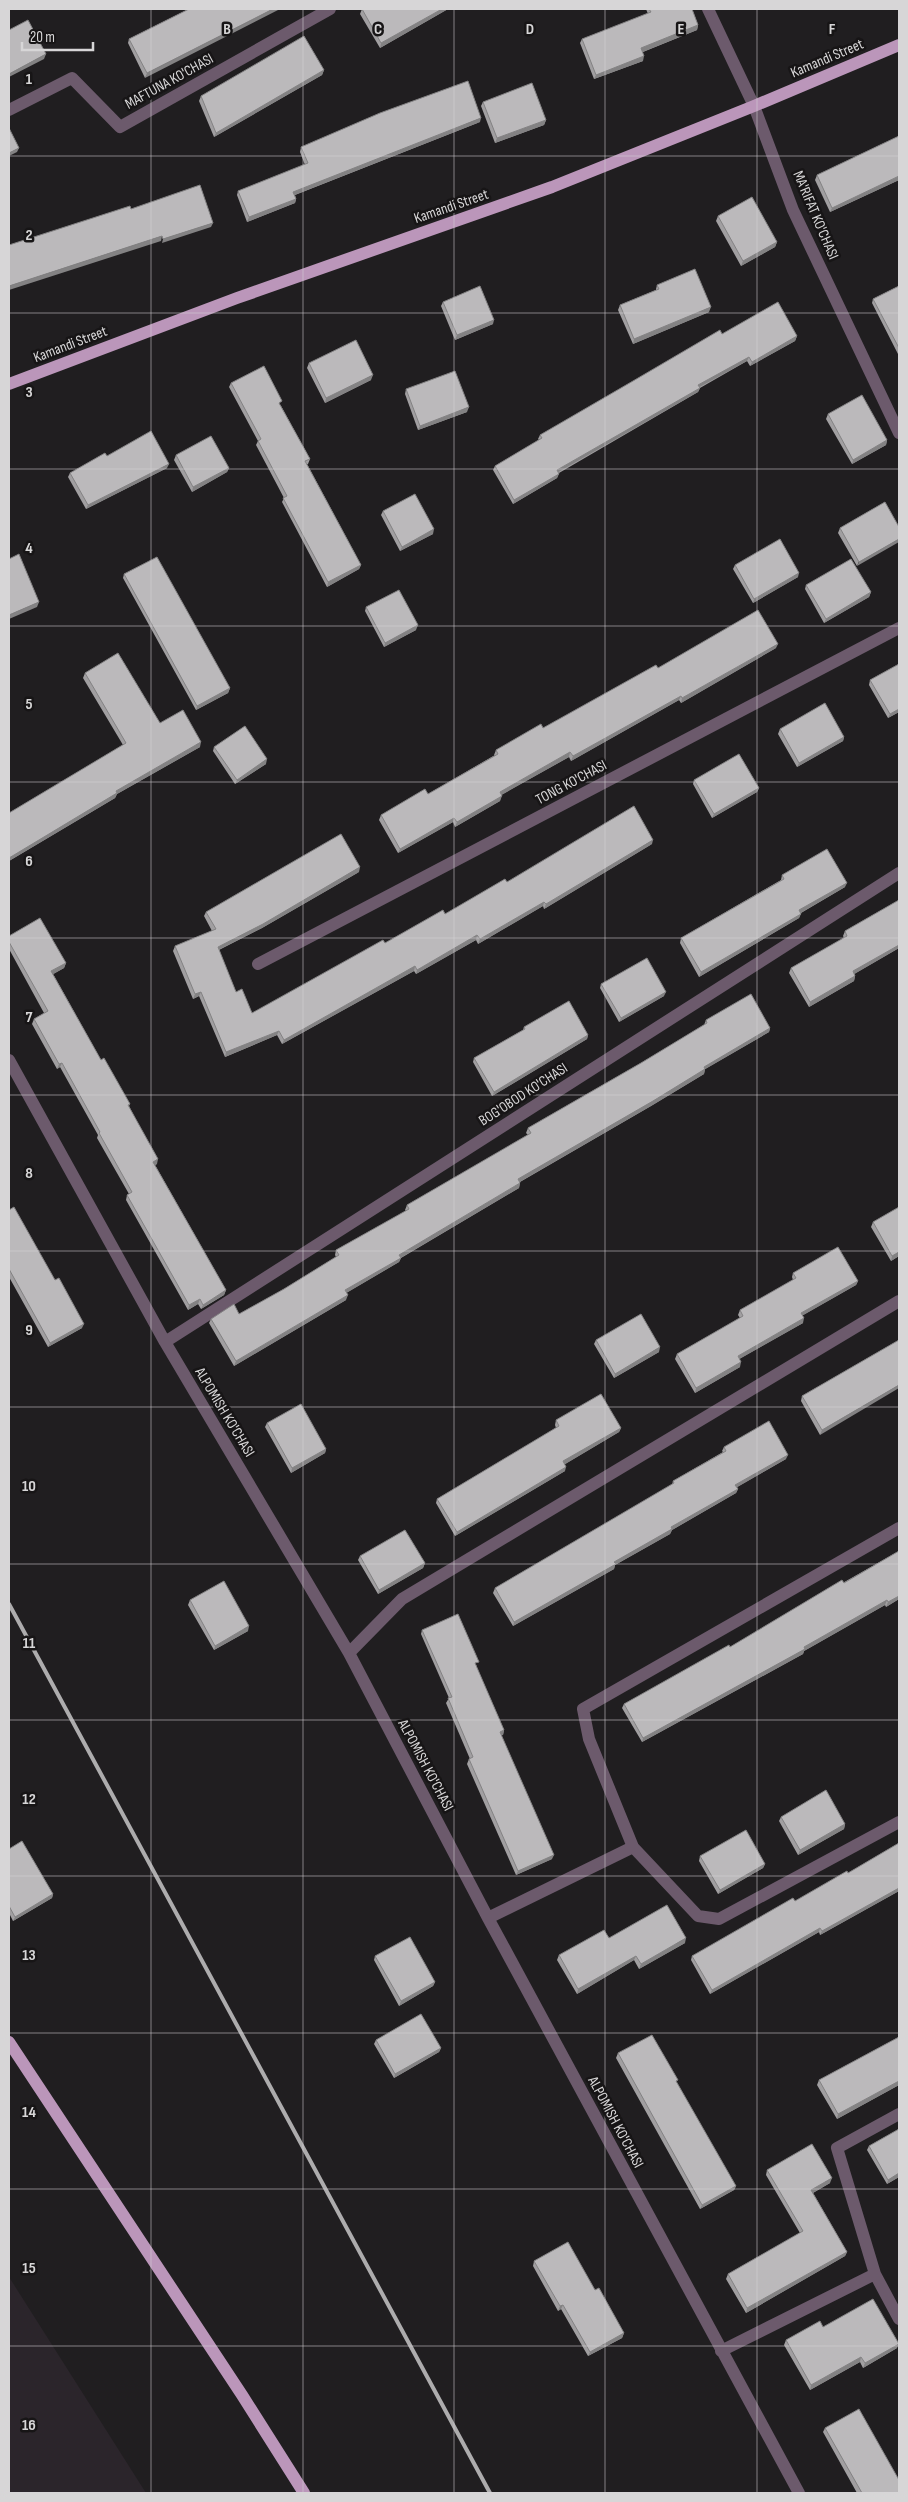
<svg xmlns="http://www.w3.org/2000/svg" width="908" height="2502" font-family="'Sofia Sans Condensed',sans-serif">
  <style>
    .built { fill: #2b252b }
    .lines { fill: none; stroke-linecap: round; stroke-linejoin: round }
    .minor { stroke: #6c5a6c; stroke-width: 12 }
    .major { stroke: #bb96ba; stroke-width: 12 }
    .rail { stroke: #adacad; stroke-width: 4 }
    .wall { fill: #a19fa1 }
    .shaded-wall { fill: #838283 }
    .building { fill: #bbb9bb; stroke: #838283 }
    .grid { fill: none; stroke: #d7d6d7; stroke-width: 1; stroke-opacity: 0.55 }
    .labels { text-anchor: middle; stroke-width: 5; stroke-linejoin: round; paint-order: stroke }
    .street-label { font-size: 15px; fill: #d7d6d7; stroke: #171516 }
    .grid-label { font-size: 16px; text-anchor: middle; font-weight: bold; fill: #d7d6d7; stroke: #171516; stroke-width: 5; stroke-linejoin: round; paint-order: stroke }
  </style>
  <rect width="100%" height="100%" fill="#201e20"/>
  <!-- built -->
  <path class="built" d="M9,2277L146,2493H9Z"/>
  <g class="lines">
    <!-- minor -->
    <path class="minor" d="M708,9L754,106L793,210L899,433
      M9,110L72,78L120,127L330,9
      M258,964L899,628
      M9,1060L165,1342L349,1653L488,1918L799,2493
      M165,1342L899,873
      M899,1528L583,1709L589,1739L633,1847L698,1916L719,1919L899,1822
      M349,1653L402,1599L899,1301
      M488,1918L633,1847
      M875,2274L899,2319
      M721,2351L875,2274L837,2148L899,2114"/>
    <!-- major -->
    <path class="major" d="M9,384L237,298L552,187L754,106L899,45
      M9,2042L242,2395L304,2493"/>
    <!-- rail -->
    <path class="rail" d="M9,1604L490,2493"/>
  </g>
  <!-- wall -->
  <path class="wall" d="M189,9L145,78L128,43L129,39Z
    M362,9H448L380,48L360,14Z
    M646,9H692L698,25L697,30L643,52V61L594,79L580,43L582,39L648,14Z
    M324,70L322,75L214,137L199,101L201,96Z
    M483,102L546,120L544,125L495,143L481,106Z
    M480,122L295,195L296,199L295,203L247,222L237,195L238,191L305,165L300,152L301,147Z
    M899,136V180L830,212L815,180L817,175Z
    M718,216L777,242L775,247L741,266L716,221Z
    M657,285L709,312L633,344L618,310L620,305L656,290V289Z
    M899,286V356L872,303L873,299Z
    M443,302L493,324L455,340L441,306Z
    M722,334L797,336L795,341L750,366L747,361L700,388L698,392L559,473L557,478L513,504L493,470L495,466L539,440L538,439L540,435Z
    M309,363L371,380L325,403L307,368Z
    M231,383L281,406L310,459L308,464H307L361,565L359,569L327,587L282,502L284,498L256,445L258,441L229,387Z
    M406,389L467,412L418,430L405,394Z
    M828,414L887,440L886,445L852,464L826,419Z
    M176,455L229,468L227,472L192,492L174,460Z
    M107,456L167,468L86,509L68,477L70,473Z
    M885,502L857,566L838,533L840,528Z
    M383,511L433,534L400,551L381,515Z
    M735,565L798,577L753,603L733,569Z
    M124,574L230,688L228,693L196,710L123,578Z
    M806,585L871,592L869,597L824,623L805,589Z
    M366,607L416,630L384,647L365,611Z
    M776,648L681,703L679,700L571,761L569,757L501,795L500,801L455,827L453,822L398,853L379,820L381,815L428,794L495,755H494L496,750L543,728L658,668Z
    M899,664V712L888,718L869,685L870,680Z
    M85,673L160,723L200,747L117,794L115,798L9,861V813L123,745L83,678Z
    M780,729L844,737L843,741L797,767L778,734Z
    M214,747L266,764L235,784L213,751Z
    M694,780L759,788L757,792L712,818L693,784Z
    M652,844L544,909L543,906L478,944L476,940L416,974L414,971L282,1044L277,1035L225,1057L199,996L193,999L173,951L175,946L212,931L204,916L206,912L359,872L262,928L219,950L236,992L252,1013L385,943L445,914L507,882Z
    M782,875L845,887L801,913L799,918L699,977L680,943L681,938L781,880Z
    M899,900V948L854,974L855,976L854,981L809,1007L789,973L791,968L844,938L843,936L845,931Z
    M9,936L66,963L64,968L53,974L101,1060L130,1104L129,1106L157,1164L155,1165L226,1290L224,1295L201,1309L198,1304L188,1310L126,1200L127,1195L129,1194L97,1138L98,1135L60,1067L57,1069L32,1024L34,1019L44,1013L9,949Z
    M601,984L664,996L619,1022L600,988Z
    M706,1020L770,1028L769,1032L705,1069L704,1074L651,1106L520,1182L519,1188L401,1258L399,1262L346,1293V1300L234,1366L209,1323L211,1319L239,1314L284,1289L336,1257L335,1255L336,1250L406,1211L405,1210L407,1205L528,1135L526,1133L528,1128L641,1063L704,1025Z
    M524,1027L588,1035L587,1039L492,1096L473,1062L474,1058L523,1030Z
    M9,1210L82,1328L48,1347L9,1277Z
    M873,1222L899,1256L891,1261L871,1227Z
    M793,1273L858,1281L856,1285L803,1315V1323L739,1359L740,1367L695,1393L675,1359L677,1354L740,1318L738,1315L740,1310L793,1280L792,1277Z
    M596,1340L659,1352L614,1378L594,1344Z
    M899,1340L820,1435L801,1401L802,1396Z
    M556,1420L621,1428L619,1432L565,1464V1471L455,1536L436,1503L437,1499L556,1428L555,1425Z
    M267,1423L326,1449L325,1453L291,1473L265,1427Z
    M724,1447L786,1459L737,1487L738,1489L736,1493L672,1530L670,1534L615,1565L614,1569L513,1626L493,1593L495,1588L672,1485L673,1481L723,1452L722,1451Z
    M899,1551V1599L886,1607L885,1605L804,1651L803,1654L642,1742L622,1708L624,1704L730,1647Z
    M360,1556L425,1563L423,1568L378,1594L358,1560Z
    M190,1600L248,1631L214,1650L188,1605Z
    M422,1630L477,1666H476L504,1730L503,1735H501L552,1859L516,1875L467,1764L469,1759H470L446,1703L449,1698L421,1634Z
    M781,1817L845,1824L844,1829L798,1855L779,1821Z
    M899,1843V1891L820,1935L819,1932L710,1994L691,1960L692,1956L848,1873Z
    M9,1849L53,1894L52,1898L13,1921L9,1913Z
    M700,1856L765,1864L763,1868L718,1894L699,1861Z
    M685,1943L639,1969L634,1960L577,1994L557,1960L559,1955Z
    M375,1956L435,1982L433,1986L399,2006L374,1960Z
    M899,2037V2085L837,2119L817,2085L819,2080Z
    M376,2040L441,2048L439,2052L394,2078L374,2044Z
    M618,2053L736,2186L734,2190L700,2209L616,2058Z
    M899,2129V2177L887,2184L867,2150L869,2146Z
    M767,2170L830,2183L813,2193L847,2252L845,2256L746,2313L726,2279L728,2274L800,2233L766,2175Z
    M534,2261L595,2290L624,2333L622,2338L588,2356L561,2309L558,2311L533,2266Z
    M823,2327L897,2348L863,2368L860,2362L810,2390L784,2345L786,2340Z
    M825,2428L899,2493H857L823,2432Z"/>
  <!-- shaded-wall -->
  <path class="shaded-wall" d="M273,9H280L145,78L147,73Z
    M442,9H448L380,48L381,43Z
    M698,25L697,30L640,53L641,48Z
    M46,54L44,59L9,77V74Z
    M644,56L643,61L594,79L596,75Z
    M324,70L322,75L214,137L216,133Z
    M481,118L480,122L292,196L293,192Z
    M546,120L544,125L495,143L497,138Z
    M19,148L17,152L9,156V153Z
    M899,176V180L830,212L832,208Z
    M296,199L295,203L247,222L249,217Z
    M213,223L211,227L162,243L163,239Z
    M162,236L161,241L9,290V286Z
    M777,242L775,247L741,266L743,261Z
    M711,307L709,312L633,344L634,339Z
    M494,320L493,324L455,340L457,335Z
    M797,336L795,341L750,366L752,362Z
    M749,357L747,361L696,389L698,385Z
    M373,375L371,380L325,403L326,398Z
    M700,388L698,392L555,474L557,470Z
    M469,407L467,412L418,430L420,426Z
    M887,440L886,445L852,464L853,460Z
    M169,464L167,468L86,509L88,505Z
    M229,468L227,472L192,492L193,487Z
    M559,474L557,478L513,504L514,500Z
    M434,529L433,534L400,551L402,547Z
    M899,539V542L857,566L859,562Z
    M361,565L359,569L327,587L328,582Z
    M799,573L798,577L753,603L754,599Z
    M871,592L869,597L824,623L826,619Z
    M39,602L37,607L9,619V615Z
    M418,625L416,630L384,647L385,643Z
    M778,644L776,648L681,703L682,698Z
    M230,688L228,693L196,710L197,706Z
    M681,696L679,700L571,761L573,756Z
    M899,709V712L888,718L890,714Z
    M844,737L843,741L797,767L799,763Z
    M201,742L200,747L117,794L115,798L9,861V858L116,791Z
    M570,752L569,757L498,797L500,792Z
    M267,759L266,764L235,784L237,780Z
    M759,788L757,792L712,818L714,814Z
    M502,796L500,801L455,827L457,822Z
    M454,818L453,822L398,853L400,849Z
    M653,840L652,844L544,909L546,904Z
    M360,867L359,872L262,928L216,951L218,947Z
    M847,883L845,887L797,915L799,910Z
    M544,902L543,906L478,944L480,939Z
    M801,914L799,918L699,977L701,972Z
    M477,935L476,940L416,974L417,970Z
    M899,945V948L851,976L853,971Z
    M66,963L64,968L50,976L51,971Z
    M415,966L414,971L282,1044L284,1040Z
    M855,976L854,981L809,1007L810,1002Z
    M201,992L199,996L193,999L195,994Z
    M666,992L664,996L619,1022L621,1018Z
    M770,1028L769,1032L702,1071L704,1067Z
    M279,1031L277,1035L225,1057L226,1052Z
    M588,1035L587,1039L492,1096L494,1092Z
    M62,1063L60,1067L57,1069L59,1064Z
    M705,1069L704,1074L651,1106L516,1184L518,1179Z
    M158,1159L157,1164L152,1166L153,1162Z
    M520,1183L519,1188L397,1260L399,1255Z
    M899,1252V1256L891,1261L892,1256Z
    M401,1258L399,1262L343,1295L345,1290Z
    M858,1281L856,1285L800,1317L801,1313Z
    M226,1290L224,1295L201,1309L203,1305Z
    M348,1295L346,1300L234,1366L236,1361Z
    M200,1299L198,1304L188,1310L189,1305Z
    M804,1318L803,1323L736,1361L738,1356Z
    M84,1324L82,1328L48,1347L50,1343Z
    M660,1347L659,1352L614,1378L615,1374Z
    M741,1362L740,1367L695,1393L696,1388Z
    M899,1385V1388L820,1435L822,1430Z
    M621,1428L619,1432L562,1466L563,1461Z
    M326,1449L325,1453L291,1473L292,1468Z
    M788,1455L786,1459L734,1489L735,1485Z
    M566,1467L565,1471L455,1536L457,1532Z
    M738,1489L736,1493L672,1530L670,1534L615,1565L614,1569L513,1626L514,1622L614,1562L671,1527Z
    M425,1563L423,1568L378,1594L379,1590Z
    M899,1596V1599L886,1607L888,1602Z
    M887,1600L885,1605L804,1651L803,1654L642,1742L643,1738Z
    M249,1626L248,1631L214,1650L215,1646Z
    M504,1730L503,1735L498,1737L500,1732Z
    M845,1824L844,1829L798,1855L800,1850Z
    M554,1855L552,1859L516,1875L518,1871Z
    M765,1864L763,1868L718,1894L720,1890Z
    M899,1888V1891L820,1935L822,1931Z
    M53,1894L52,1898L13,1921L15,1917Z
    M820,1928L819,1932L710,1994L712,1990Z
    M686,1938L685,1943L639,1969L641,1964Z
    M636,1956L634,1960L577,1994L578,1989Z
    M435,1982L433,1986L399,2006L401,2001Z
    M441,2048L439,2052L394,2078L395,2074Z
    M899,2081V2085L837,2119L838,2114Z
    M899,2173V2177L887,2184L888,2180Z
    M832,2178L830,2183L809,2195L811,2190Z
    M736,2186L734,2190L700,2209L702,2205Z
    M847,2252L845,2256L746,2313L747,2308Z
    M563,2305L561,2309L558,2311L560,2306Z
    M624,2333L622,2338L588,2356L590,2352Z
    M899,2344L897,2348L863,2368L865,2363Z
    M861,2357L860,2362L810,2390L811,2385Z"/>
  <!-- building -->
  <path class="building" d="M189,9H273L147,73L129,39Z
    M362,9H442L381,43Z
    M649,9H692L698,25L641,48L644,56L596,75L582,39L651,12Z
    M28,20L46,54L9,74V30Z
    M304,36L324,70L216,133L201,96Z
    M468,81L481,118L293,192L296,199L249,217L238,191L308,163L301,147L380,113Z
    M532,83L546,120L497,138L483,102Z
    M9,128L19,148L9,153Z
    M899,136V176L832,208L817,175Z
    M200,185L213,223L163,239L162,236L9,286V245L130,206L131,209Z
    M752,197L777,242L743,261L718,216Z
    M695,269L711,307L634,339L620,305L659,289L657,285Z
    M480,286L494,320L457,335L443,302Z
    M899,286V348L873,299Z
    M778,302L797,336L752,362L749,357L698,385L700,388L557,470L559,474L514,500L495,466L542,438L540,435L633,381L720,330L722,334Z
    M356,340L373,375L326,398L309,363Z
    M264,366L282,401L279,403L310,459L305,461L361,565L328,582L283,498L287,496L258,441L261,439L231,383Z
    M455,371L469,407L420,426L406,389Z
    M862,395L887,440L853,460L828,414Z
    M151,431L169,464L88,505L70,473L105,453L107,456Z
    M211,436L229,468L193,487L176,455Z
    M415,494L434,529L402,547L383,511Z
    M885,502L899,527V539L859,562L840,528Z
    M780,539L799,573L754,599L735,565Z
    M19,554L39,602L9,615V559Z
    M157,557L230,688L197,706L124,574Z
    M851,559L871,592L826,619L806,585Z
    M399,590L418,625L385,643L366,607Z
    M758,610L778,644L682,698L681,696L573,756L570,752L500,792L502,796L457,822L454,818L400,849L381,815L425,789L428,794L498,754L496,750L541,724L543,728L656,665L658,668Z
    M118,653L160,723L183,710L201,742L116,791L117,793L9,858V813L126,743L85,673Z
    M899,664V709L890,714L870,680Z
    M825,703L844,737L799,763L780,729Z
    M245,726L267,759L237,780L214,747Z
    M739,754L759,788L714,814L694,780Z
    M634,806L653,840L546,904L544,902L480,939L477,935L417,970L415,966L284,1040L279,1031L226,1052L201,992L195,994L175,946L216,929L206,912L341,834L360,867L263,924L218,947L236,992L242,989L252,1013L383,940L385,943L443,910L445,914L505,879L507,882Z
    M827,849L847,883L799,910L801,914L701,972L681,938L784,879L782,875Z
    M899,900V945L853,971L855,976L810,1002L791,968L847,936L845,931Z
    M40,918L66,963L51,971L101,1060L104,1058L130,1104L128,1105L158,1159L153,1162L226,1290L203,1305L200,1299L189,1305L127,1195L132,1192L99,1133L100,1132L62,1063L59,1064L34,1019L48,1011L9,942V936Z
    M647,958L666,992L621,1018L601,984Z
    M751,994L770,1028L704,1067L705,1069L653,1101L518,1179L520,1183L399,1255L401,1258L345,1290L348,1295L236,1361L211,1319L234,1304L239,1314L284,1289L339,1255L336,1250L409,1209L407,1205L531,1133L528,1128L641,1063L707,1023L706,1020Z
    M569,1001L588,1035L494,1092L474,1058L525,1029L524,1027Z
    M14,1207L55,1280L59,1278L84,1324L50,1343L9,1269V1210Z
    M899,1207V1252L892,1256L873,1222Z
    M838,1247L858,1281L801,1313L804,1318L738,1356L741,1362L696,1388L677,1354L743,1316L740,1310L796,1278L793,1273Z
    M641,1314L660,1347L615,1374L596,1340Z
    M899,1340V1385L822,1430L802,1396Z
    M601,1394L621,1428L563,1461L566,1467L457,1532L437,1499L559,1426L556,1420Z
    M301,1404L326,1449L292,1468L267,1423Z
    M769,1421L788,1455L735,1485L738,1489L671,1527L672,1529L614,1562L616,1564L514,1622L495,1588L674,1483L673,1481L726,1451L724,1447Z
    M405,1530L425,1563L379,1590L360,1556Z
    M899,1551V1596L888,1602L887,1600L804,1647L805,1649L643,1738L624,1704L729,1645L730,1647L842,1580L844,1583Z
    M224,1581L249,1626L215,1646L190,1600Z
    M458,1614L479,1662L475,1663L504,1730L500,1732L554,1855L518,1871L469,1759L473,1757L448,1698L452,1697L422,1630Z
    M826,1790L845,1824L800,1850L781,1817Z
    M746,1830L765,1864L720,1890L700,1856Z
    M22,1841L53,1894L15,1917L9,1906V1849Z
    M899,1843V1888L822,1931L820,1928L712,1990L692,1956L793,1898L795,1901L847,1871L848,1873Z
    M667,1905L686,1938L641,1964L636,1956L578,1989L559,1955L604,1930L609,1938Z
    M410,1937L435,1982L401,2001L375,1956Z
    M421,2014L441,2048L395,2074L376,2040Z
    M652,2035L678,2080L676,2081L736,2186L702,2205L618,2053Z
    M899,2037V2081L838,2114L819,2080Z
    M899,2129V2173L888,2180L869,2146Z
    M812,2144L832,2178L811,2190L847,2252L747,2308L728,2274L803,2231L767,2170Z
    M568,2242L595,2290L599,2288L624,2333L590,2352L563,2305L560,2306L534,2261Z
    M873,2299L899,2344L865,2363L861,2357L811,2385L786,2340L820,2321L823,2327Z
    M859,2409L899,2480V2493H862L825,2428Z"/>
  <!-- grid -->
  <path class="grid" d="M151,9V2493M303,9V2493M454,9V2493M605,9V2493M757,9V2493M9,156H899M9,313H899M9,469H899M9,626H899M9,782H899M9,938H899M9,1095H899M9,1251H899M9,1407H899M9,1564H899M9,1720H899M9,1876H899M9,2033H899M9,2189H899M9,2346H899"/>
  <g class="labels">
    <!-- street labels -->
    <g class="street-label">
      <text transform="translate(827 58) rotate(-23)" y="5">Kamandi Street</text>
      <text transform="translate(169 81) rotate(-29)" y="5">MAFTUNA KO'CHASI</text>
      <text transform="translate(451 206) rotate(-19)" y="5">Kamandi Street</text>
      <text transform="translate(816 215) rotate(67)" y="5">MA'RIFAT KO'CHASI</text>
      <text transform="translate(70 344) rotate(-21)" y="5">Kamandi Street</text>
      <text transform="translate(571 782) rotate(-28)" y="5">TONG KO'CHASI</text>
      <text transform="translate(523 1094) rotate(-33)" y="5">BOG'OBOD KO'CHASI</text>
      <text transform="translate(225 1412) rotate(59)" y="5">ALPOMISH KO'CHASI</text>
      <text transform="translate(426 1765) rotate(62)" y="5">ALPOMISH KO'CHASI</text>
      <text transform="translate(616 2122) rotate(62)" y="5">ALPOMISH KO'CHASI</text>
    </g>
  </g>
  <g class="grid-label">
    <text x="227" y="34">B</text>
    <text x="378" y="34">C</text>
    <text x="530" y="34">D</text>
    <text x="681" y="34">E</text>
    <text x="832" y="34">F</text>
    <text x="29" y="84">1</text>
    <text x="29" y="240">2</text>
    <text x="29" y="397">3</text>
    <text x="29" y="553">4</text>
    <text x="29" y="709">5</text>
    <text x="29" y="866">6</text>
    <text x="29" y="1022">7</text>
    <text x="29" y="1178">8</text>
    <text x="29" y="1335">9</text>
    <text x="29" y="1491">10</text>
    <text x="29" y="1648">11</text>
    <text x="29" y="1804">12</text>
    <text x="29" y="1960">13</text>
    <text x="29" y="2117">14</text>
    <text x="29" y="2273">15</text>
    <text x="29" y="2430">16</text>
  </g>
  <!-- border -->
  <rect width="908" height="2502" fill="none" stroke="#d7d6d7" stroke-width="20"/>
  <!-- scale -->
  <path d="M22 42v8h71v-8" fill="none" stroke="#d7d6d7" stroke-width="2.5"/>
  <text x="30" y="42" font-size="15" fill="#d7d6d7" stroke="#171516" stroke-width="4" paint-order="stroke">20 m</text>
</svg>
